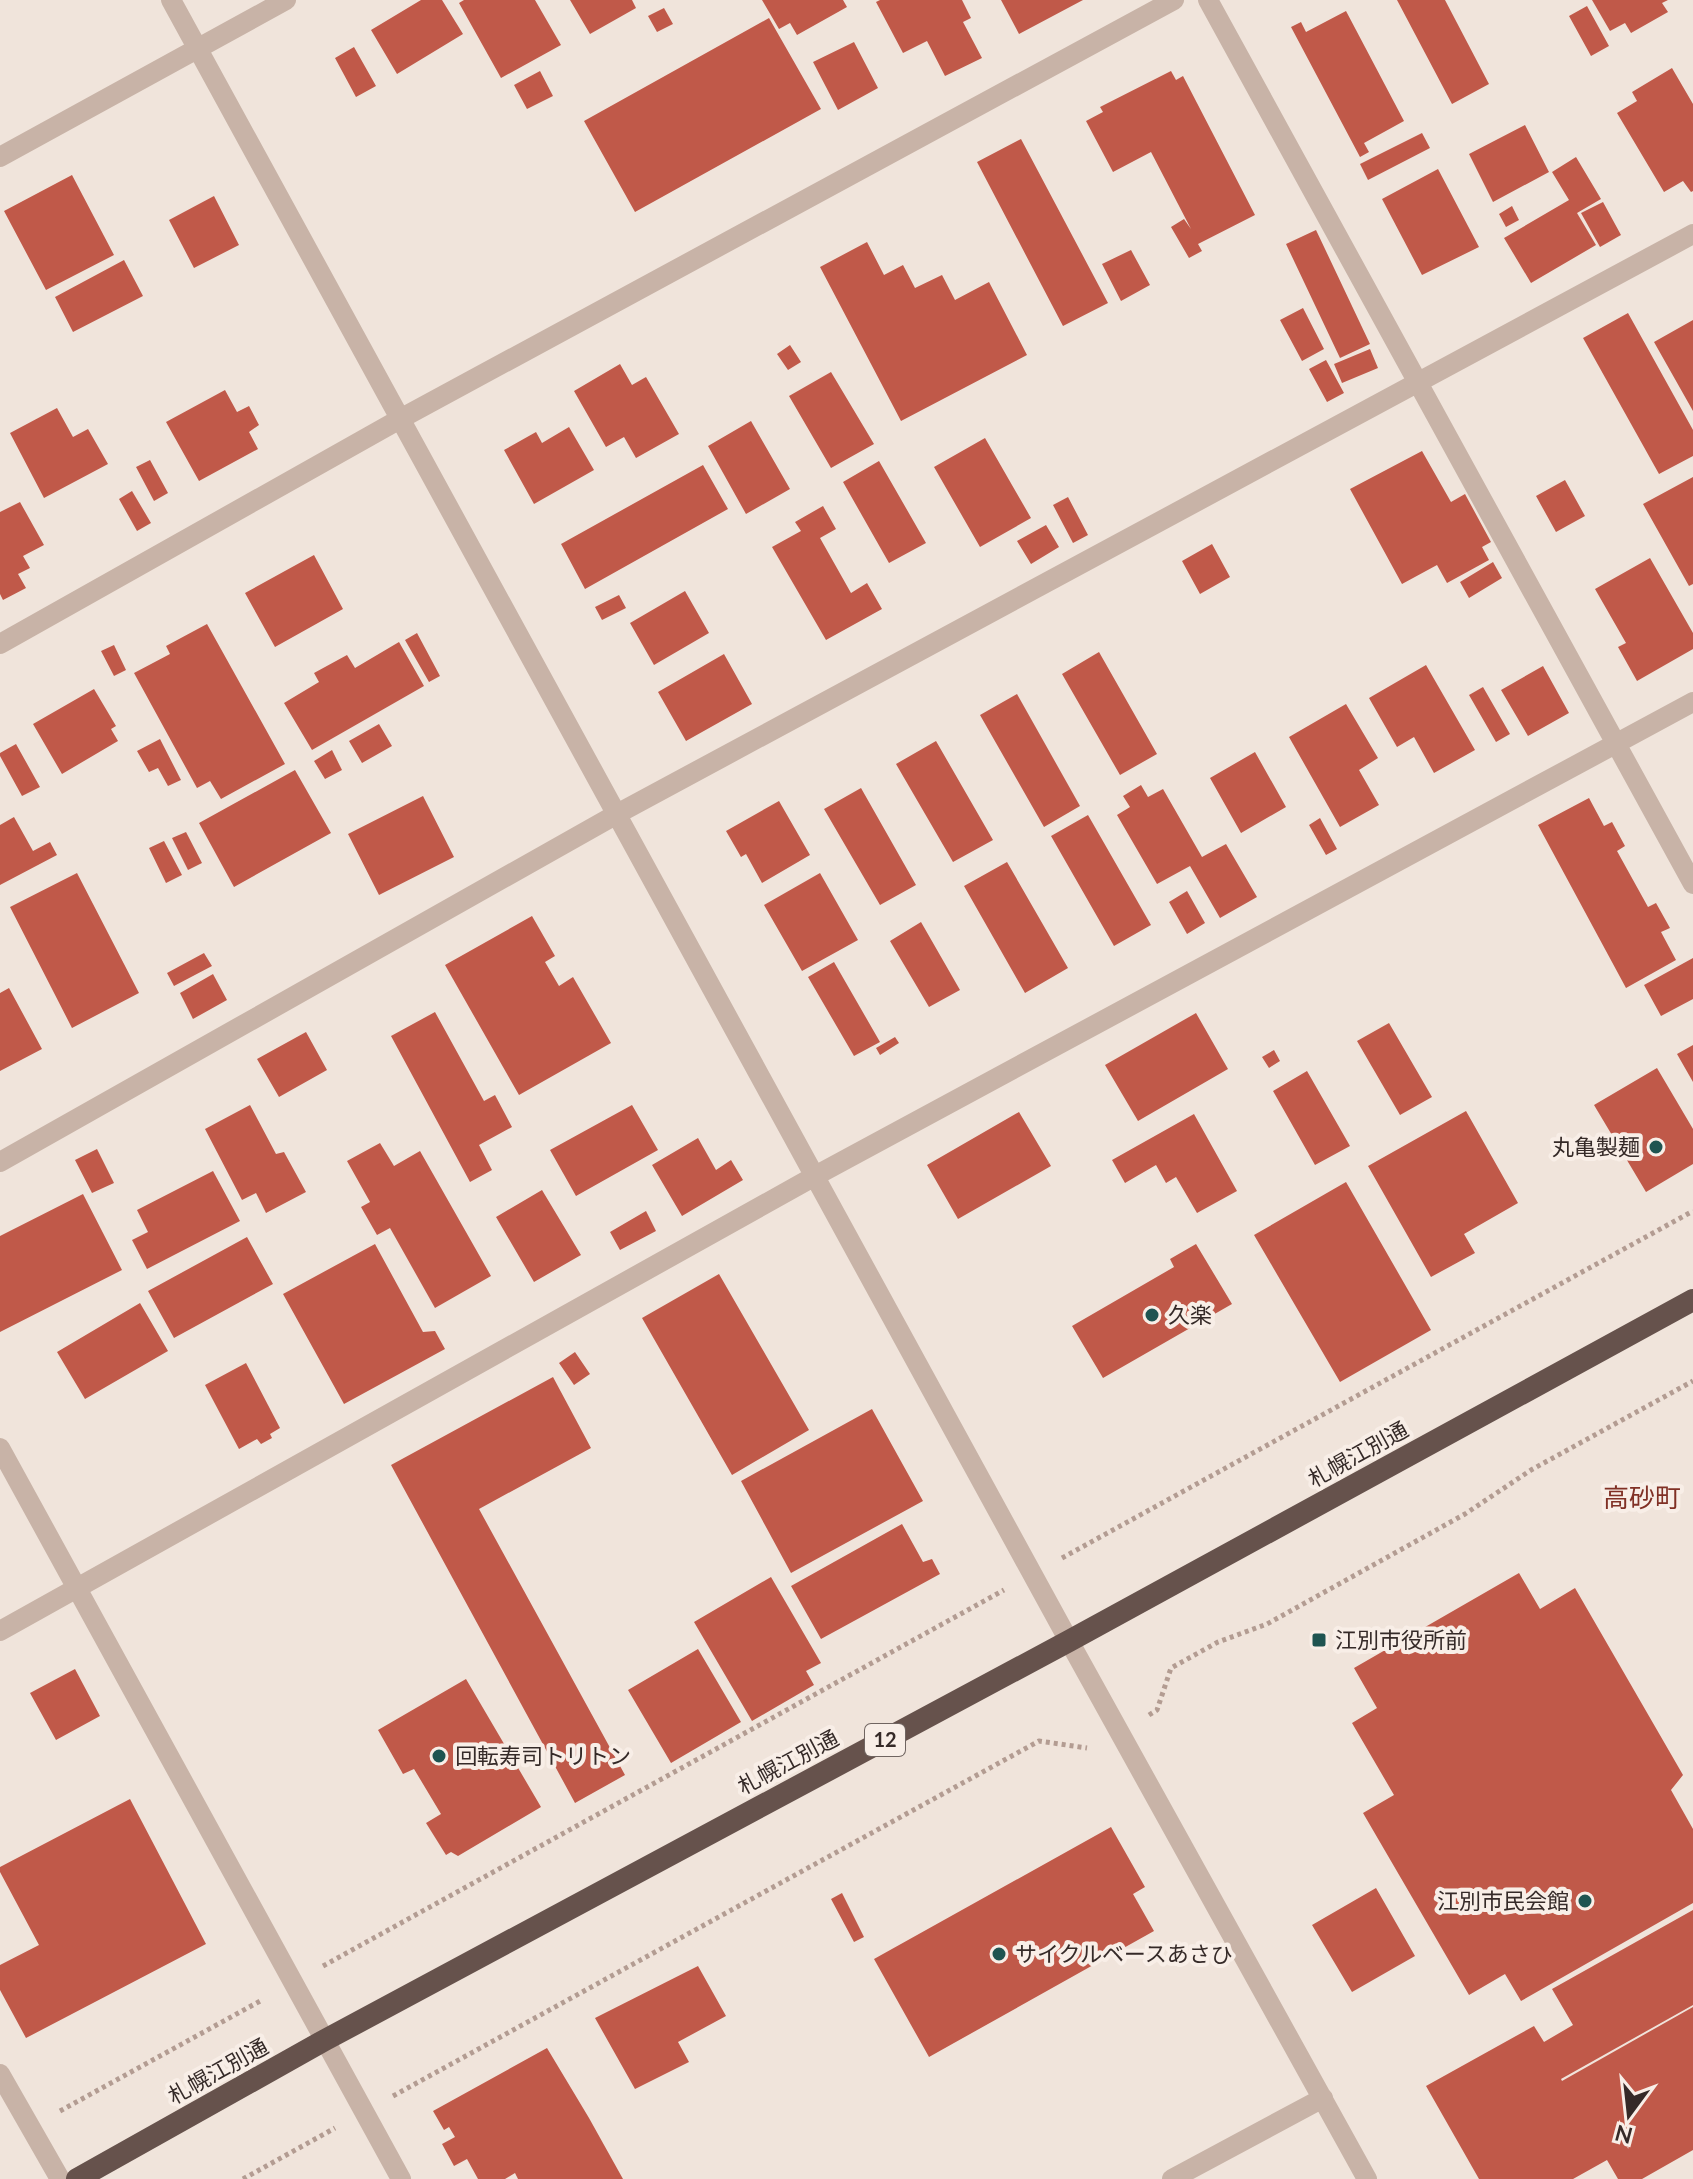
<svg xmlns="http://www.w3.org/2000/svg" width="1693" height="2179" font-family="Lato,'Noto Sans JP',sans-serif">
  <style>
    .building { fill: #c05949 }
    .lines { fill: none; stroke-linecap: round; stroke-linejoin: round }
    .path { stroke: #b39c92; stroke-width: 5; stroke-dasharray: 4 4; stroke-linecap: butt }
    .service { stroke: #c8b3a7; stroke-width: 20 }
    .minor { stroke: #c8b3a7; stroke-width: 20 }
    .trunk { stroke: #66524c; stroke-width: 22 }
    .poi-dot { fill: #1f5451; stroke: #f8eee7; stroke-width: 3 }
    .labels { text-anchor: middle; stroke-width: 8; stroke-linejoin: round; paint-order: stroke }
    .shield { fill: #f8eee7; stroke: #706561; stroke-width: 2 }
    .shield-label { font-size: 20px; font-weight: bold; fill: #352a28 }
    .poi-label { font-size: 22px; fill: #352a28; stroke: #f8eee7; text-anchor: start }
    .street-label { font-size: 22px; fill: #352a28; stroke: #f8eee7 }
    .quarter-label { font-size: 26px; fill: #803025; stroke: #f8eee7 }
  </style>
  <rect width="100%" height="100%" fill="#f0e4db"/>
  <!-- building -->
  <path class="building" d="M421,0H442L463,34L397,74L371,30Z
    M464,0H535L561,45L501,78L459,3Z
    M570,0H632L636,8L590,34Z
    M762,0H843L847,7L797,35L790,23L779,29Z
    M880,0H962L971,18L963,22L982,58L945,76L927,41L903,53L876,2Z
    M1001,0H1083L1019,34Z
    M1397,0H1445L1489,84L1452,104Z
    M1592,0H1668L1662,3L1668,12L1631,33L1625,23L1610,31Z
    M1587,6L1609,46L1591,56L1569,16Z
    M664,8L673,24L657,32L648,16Z
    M1346,11L1404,121L1364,143L1369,152L1360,157L1291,27L1301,22L1306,32Z
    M769,18L821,109L635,212L584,121Z
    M854,42L878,88L838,110L813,62Z
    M354,47L376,86L356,97L335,58Z
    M1672,68L1693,104V191L1691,192L1683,181L1664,192L1617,113L1637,101L1632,92Z
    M540,71L553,96L527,109L514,85Z
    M1171,71L1176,80L1183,76L1255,215L1198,244L1202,251L1189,258L1171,227L1184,219L1191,229L1151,152L1113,172L1086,121L1103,112L1100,107Z
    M1525,125L1549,172L1493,202L1469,154Z
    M1422,133L1430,148L1368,180L1360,164Z
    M1021,139L1108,303L1063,326L977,162Z
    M1576,157L1601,199L1577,213L1596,245L1531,283L1504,238L1569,200L1552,172Z
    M1438,169L1479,247L1422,275L1382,199Z
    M72,175L114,255L46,290L4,211Z
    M214,196L239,245L194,268L169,220Z
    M1603,202L1621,235L1600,247L1581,213Z
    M1512,206L1519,220L1506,227L1499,214Z
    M1316,230L1370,344L1340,358L1286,244Z
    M867,242L884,275L903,265L915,288L942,275L955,300L989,282L1027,355L901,421L820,267Z
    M1131,250L1150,285L1121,301L1102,264Z
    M124,260L143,296L73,332L55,297Z
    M1303,308L1324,349L1302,361L1280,320Z
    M1628,313L1693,430V456L1659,474L1583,338Z
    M1693,320V411L1654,342Z
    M790,345L801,362L788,370L777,354Z
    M1370,349L1378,368L1342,383L1334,364Z
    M1326,360L1344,393L1327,402L1309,369Z
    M620,364L632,385L646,377L679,434L636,458L624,437L606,447L574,391Z
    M831,372L874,444L831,468L789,396Z
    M225,390L237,412L249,406L259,425L249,432L258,449L199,481L166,422Z
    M57,408L73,437L88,429L108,464L44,498L10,433Z
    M751,421L790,489L746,514L708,446Z
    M569,427L594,470L534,504L504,450L536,432L542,443Z
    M985,438L1031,518L980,547L934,467Z
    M1422,451L1451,502L1465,494L1491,542L1482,547L1489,560L1447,583L1437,565L1402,584L1350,489Z
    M150,460L168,493L154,501L136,467Z
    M879,461L926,543L889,563L843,482Z
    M703,465L728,509L585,589L561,544Z
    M1693,477V584L1689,586L1643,504Z
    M1565,480L1585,516L1556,532L1536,496Z
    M132,491L151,523L137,531L119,499Z
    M1068,497L1088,535L1073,543L1053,505Z
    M20,502L44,545L23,556L30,568L18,574L26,588L3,600L0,594V512Z
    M823,506L836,529L820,538L851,593L867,583L882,609L826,640L772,547L801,531L795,522Z
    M1046,525L1059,547L1031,564L1017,541Z
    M1212,544L1230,577L1200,594L1182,561Z
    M314,555L343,609L275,647L245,593Z
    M1650,558L1693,633V649L1637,681L1618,647L1626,643L1595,589Z
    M1493,562L1502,578L1469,598L1460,582Z
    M685,591L709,633L654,665L630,623Z
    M619,595L626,608L602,620L595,607Z
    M207,624L285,764L221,799L210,781L197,788L134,673L170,654L166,646Z
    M417,633L440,676L429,682L405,640Z
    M399,642L424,686L312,750L284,703L319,682L314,673L347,655L355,668Z
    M114,645L126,670L114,676L101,651Z
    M1099,652L1157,754L1120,775L1062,674Z
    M724,654L752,704L686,741L658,692Z
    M1426,665L1475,750L1434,773L1414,737L1397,747L1369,698Z
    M1543,666L1569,713L1528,736L1501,690Z
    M1483,687L1510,734L1496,742L1469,695Z
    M94,689L116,726L111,729L118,741L62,774L33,724Z
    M1017,694L1080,806L1044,827L980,715Z
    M1346,704L1378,758L1359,770L1379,805L1340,827L1289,737Z
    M379,724L392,746L362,763L349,741Z
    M160,739L181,780L168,786L158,768L149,772L137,751Z
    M936,741L993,840L953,862L896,764Z
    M16,744L40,787L22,796L0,756V753Z
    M332,750L342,770L325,779L314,761Z
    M1255,752L1286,807L1241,833L1210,778Z
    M295,770L331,833L234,887L199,823Z
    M1141,785L1148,797L1163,789L1202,857L1226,844L1257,897L1220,918L1190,866L1157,884L1117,815L1130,807L1123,796Z
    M861,788L916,885L880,905L824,809Z
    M423,796L454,857L379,895L348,834Z
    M1589,798L1604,826L1612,822L1625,846L1617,851L1648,907L1656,903L1670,928L1661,932L1676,960L1626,988L1538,825Z
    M779,801L810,855L762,883L746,854L741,857L726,831Z
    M1088,815L1151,925L1114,946L1051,836Z
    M14,817L33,851L50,842L57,855L0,885V825Z
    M1320,818L1337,849L1326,855L1309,825Z
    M186,832L202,863L188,870L172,838Z
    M164,841L182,875L166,883L149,848Z
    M1007,862L1068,968L1025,993L964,886Z
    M77,873L139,993L72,1028L10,907Z
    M820,873L858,940L802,971L764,905Z
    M1187,891L1205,923L1187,934L1169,902Z
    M532,916L555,956L545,962L559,986L573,977L611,1043L519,1095L445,965Z
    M921,922L960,990L929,1007L890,941Z
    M204,953L212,966L174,986L167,973Z
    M1693,958V999L1661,1016L1644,985Z
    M834,962L880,1042L854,1056L808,977Z
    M213,974L227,1000L193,1019L180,993Z
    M9,988L42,1049L0,1071V993Z
    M435,1012L484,1101L495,1095L512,1127L479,1145L492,1170L470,1182L391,1036Z
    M1196,1013L1228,1069L1138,1121L1105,1065Z
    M1389,1023L1432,1097L1400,1115L1357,1041Z
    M306,1032L327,1070L279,1097L257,1059Z
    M895,1037L899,1043L880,1055L876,1048Z
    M1693,1045V1082L1677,1054Z
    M1274,1050L1280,1061L1269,1068L1262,1057Z
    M1657,1068L1693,1129V1164L1646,1192L1594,1105Z
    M1307,1071L1350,1146L1315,1165L1273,1091Z
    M250,1105L276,1154L284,1152L306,1192L266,1213L256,1193L242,1200L205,1129Z
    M632,1105L658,1150L576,1196L550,1150Z
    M1466,1111L1518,1203L1464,1234L1475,1253L1431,1277L1368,1166Z
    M1019,1112L1051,1166L958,1219L927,1165Z
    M1194,1114L1237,1191L1197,1213L1176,1177L1166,1183L1156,1165L1125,1183L1112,1160Z
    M698,1138L716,1170L731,1160L743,1180L682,1216L652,1165Z
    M380,1143L394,1166L420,1151L491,1276L435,1308L390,1228L377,1235L361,1207L370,1202L347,1161Z
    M97,1149L114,1183L92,1193L75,1160Z
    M213,1171L240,1221L147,1269L132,1240L148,1232L137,1210Z
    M1346,1182L1431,1330L1340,1382L1254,1235Z
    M542,1190L581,1255L534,1282L496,1217Z
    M83,1194L122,1270L0,1332V1236Z
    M646,1211L656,1231L620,1250L610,1232Z
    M247,1237L273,1284L174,1338L148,1291Z
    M375,1244L423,1332L435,1331L445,1349L344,1404L283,1294Z
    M1196,1244L1232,1304L1103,1378L1072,1326L1174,1267L1170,1259Z
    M719,1274L809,1430L732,1475L642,1318Z
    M140,1303L168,1351L85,1399L57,1352Z
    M575,1352L590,1374L574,1385L559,1363Z
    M246,1363L280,1428L270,1434L272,1438L261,1444L257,1439L239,1449L205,1385Z
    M553,1377L591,1448L479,1509L625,1775L575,1803L391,1465Z
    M872,1409L923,1501L791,1573L741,1481Z
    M902,1524L923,1562L932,1559L940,1574L821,1639L791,1586Z
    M1519,1573L1540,1609L1575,1588L1683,1775L1671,1790L1693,1829V1903L1521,2001L1505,1974L1469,1995L1363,1813L1394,1795L1352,1723L1377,1708L1354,1668Z
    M771,1577L821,1663L806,1671L814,1685L752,1721L694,1622Z
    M698,1649L741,1722L671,1763L628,1690Z
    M75,1669L100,1716L56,1740L30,1693Z
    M466,1679L541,1807L458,1856L451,1852L446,1855L426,1823L441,1814L414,1769L403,1774L378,1730Z
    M130,1799L206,1944L26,2038L0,1990V1965L39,1945L0,1872V1867Z
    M1111,1827L1145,1887L1133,1894L1154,1931L929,2057L874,1959Z
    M1376,1888L1415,1956L1352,1992L1312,1925Z
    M842,1893L864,1937L854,1942L831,1899Z
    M1693,1910V2005L1561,2079L1562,2081L1693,2007V2150L1642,2179H1618L1607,2160L1573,2179H1479L1426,2086L1534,2026L1544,2042L1573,2025L1552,1989Z
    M698,1966L726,2016L678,2042L689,2062L635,2089L595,2018Z
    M547,2048L589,2118L623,2179H518L515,2173L505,2179H478L467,2159L454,2166L442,2144L455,2137L449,2127L444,2130L433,2111Z"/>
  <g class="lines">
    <!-- path -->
    <path class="path" d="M1062,1558L1693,1211
      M1149,1715L1157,1710L1171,1668L1218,1642L1267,1624L1465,1514L1531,1470L1693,1381
      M323,1966L1004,1590
      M393,2096L1039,1741L1087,1748
      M60,2111L262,2000
      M243,2179L335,2128"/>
    <!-- service -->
    <path class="service" d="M0,2074L60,2179"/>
    <!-- minor -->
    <path class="minor" d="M171,0L1069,1641L1367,2179
      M1208,0L1693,884
      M0,157L286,0
      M0,644L400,419L1174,0
      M0,1162L617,814L1693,234
      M0,1448L401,2179
      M0,1631L815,1176L1693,702
      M1172,2179L1323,2098"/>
    <!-- trunk -->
    <path class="trunk" d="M77,2179L325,2040L1069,1641L1693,1300"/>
  </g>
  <!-- markers -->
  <g class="poi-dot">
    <circle cx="1656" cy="1147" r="8"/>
    <circle cx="1152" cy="1315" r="8"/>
    <rect x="1311" y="1632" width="16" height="16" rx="4"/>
    <circle cx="439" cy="1756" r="8"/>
    <circle cx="1585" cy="1901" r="8"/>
    <circle cx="999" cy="1954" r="8"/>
  </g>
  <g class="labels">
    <!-- shield labels -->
    <rect class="shield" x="865" y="1724" width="40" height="32" rx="6"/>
    <g class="shield-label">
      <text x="885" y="1747">12</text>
    </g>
    <!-- poi labels -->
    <g class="poi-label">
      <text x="1640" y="1155" text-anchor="end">丸亀製麺</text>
      <text x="1168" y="1323">久楽</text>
      <text x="1335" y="1648">江別市役所前</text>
      <text x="455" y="1764">回転寿司トリトン</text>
      <text x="1569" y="1909" text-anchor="end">江別市民会館</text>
      <text x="1015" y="1962">サイクルベースあさひ</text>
    </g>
    <!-- street labels -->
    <g class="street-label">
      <text transform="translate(1358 1454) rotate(-29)" y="8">札幌江別通</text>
      <text transform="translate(788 1762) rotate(-28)" y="8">札幌江別通</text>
      <text transform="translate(218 2071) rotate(-29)" y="8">札幌江別通</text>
    </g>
    <!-- quarter labels -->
    <g class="quarter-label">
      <text x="1642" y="1507">高砂町</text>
    </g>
  </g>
  <!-- north arrow -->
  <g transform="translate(1629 2115) rotate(195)" stroke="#f8eee7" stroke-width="6" paint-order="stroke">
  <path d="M0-6L14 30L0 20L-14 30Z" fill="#352a28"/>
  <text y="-12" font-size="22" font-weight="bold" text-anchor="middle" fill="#352a28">N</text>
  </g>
</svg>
